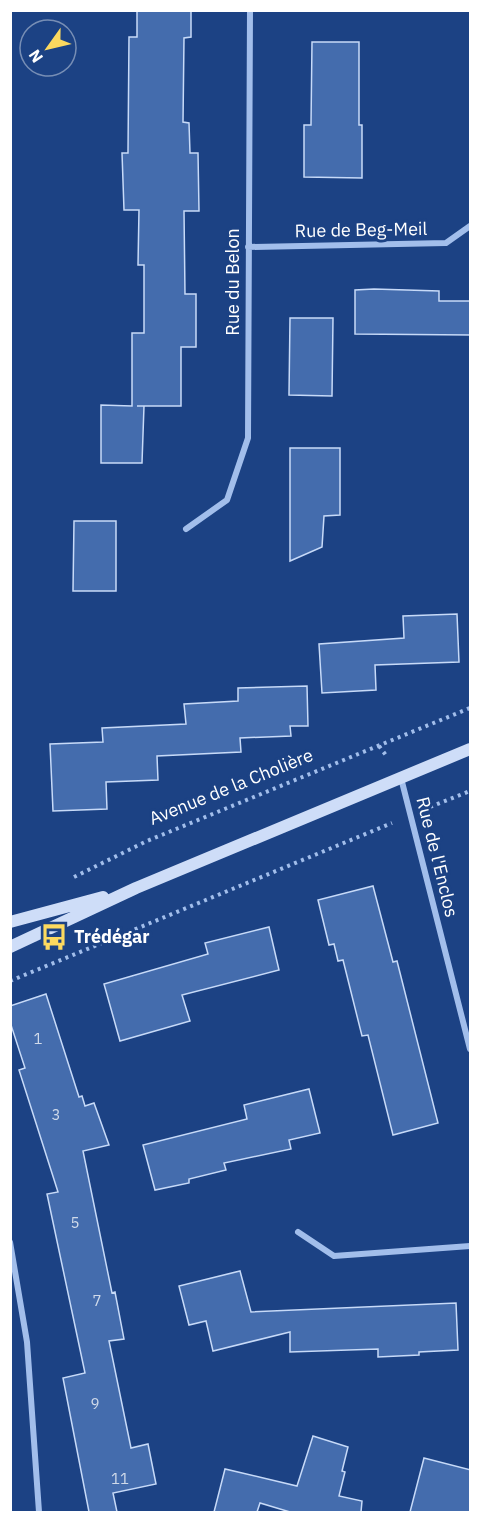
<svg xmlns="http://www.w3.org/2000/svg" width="481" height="1523" font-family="'IBM Plex Sans',sans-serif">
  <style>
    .building { fill: #446cad; stroke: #c7daf8; stroke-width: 1.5 }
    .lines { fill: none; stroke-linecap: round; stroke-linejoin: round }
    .path { stroke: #a2beeb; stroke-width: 4; stroke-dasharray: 3 4.5; stroke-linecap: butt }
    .street { stroke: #a2beeb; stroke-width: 6 }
    .secondary { stroke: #ceddf8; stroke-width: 12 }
    .labels { text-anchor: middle; stroke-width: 6; stroke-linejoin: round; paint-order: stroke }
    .number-label { font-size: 15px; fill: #d0daea }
    .street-label { font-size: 18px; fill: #fff; stroke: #1c4284 }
    .poi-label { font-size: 18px; font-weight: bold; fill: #fff; stroke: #1c4284; text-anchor: start }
  </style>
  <rect width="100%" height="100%" fill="#1c4284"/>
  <!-- building -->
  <path class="building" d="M137,10H191V37L184,38L183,122L189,123L190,153H198L199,211H184L185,294H196V347H181V406H137H144L142,463H101V405L132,406V333H144V265H138L139,210H124L122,153H128L129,37H137Z
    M312,42H359V125H362V178L304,177V125H311Z
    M374,289L439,291V301H471V335L355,334V290Z
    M290,318H333L332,396L289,395Z
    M290,448H340V515L324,516L322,547L290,561Z
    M74,521H116V591H73Z
    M457,614L459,662L375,665L376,690L322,693L319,644L404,638L403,616Z
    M307,686L308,726H290L291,736L240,738L241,752L157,756L158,780L106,782L107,809L53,811L50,744L103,742L102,728L186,724L184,704L238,701V688Z
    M373,886L393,962L397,961L438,1123L393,1135L368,1035L362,1036L343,960L338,961L334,944L329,945L318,900Z
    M269,927L279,970L182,995L190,1021L120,1041L104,984L208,954L205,943Z
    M46,994L79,1097L82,1096L85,1106L94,1103L109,1145L83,1151L112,1293L115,1292L124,1339L109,1341L131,1448L148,1444L156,1484L113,1493L117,1512H89L63,1378L85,1373L47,1194L58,1192L19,1070L25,1068L10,1022V1006Z
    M309,1089L320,1133L289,1140L291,1149L224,1163L226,1170L189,1179V1183L155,1190L143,1145L247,1119L244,1105Z
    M240,1271L251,1312L456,1303L458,1350L419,1352V1355L378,1357V1349L290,1352V1332L213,1351L206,1321L189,1325L179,1286Z
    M313,1436L348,1447L342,1471L345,1472L339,1496L362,1501L361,1512H290L260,1503L257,1512H214L225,1469L297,1486Z
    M424,1458L471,1470V1512H410Z"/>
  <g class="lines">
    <!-- path -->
    <path class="path" d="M379,746L388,758
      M430,807L470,791
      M74,877L147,841L470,708
      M10,981L392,823"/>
    <!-- street -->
    <path class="street" d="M248,247L446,243L470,226
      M186,529L227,500L248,438L250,10
      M401,778L470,1049
      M298,1232L334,1256L470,1246
      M10,1242L27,1342L39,1512"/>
    <!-- secondary -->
    <path class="secondary" d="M10,922L103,897
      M10,947L136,888L470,749"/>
  </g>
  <!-- icons -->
  <defs>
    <symbol id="bus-bare" viewBox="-9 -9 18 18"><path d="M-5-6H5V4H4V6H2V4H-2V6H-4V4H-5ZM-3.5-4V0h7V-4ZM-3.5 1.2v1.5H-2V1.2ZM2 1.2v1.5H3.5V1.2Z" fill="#fcd95f" stroke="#1c4284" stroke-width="2.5" paint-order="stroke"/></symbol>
  </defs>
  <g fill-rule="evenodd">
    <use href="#bus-bare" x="35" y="918" width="38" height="38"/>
  </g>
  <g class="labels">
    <!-- number labels -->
    <g class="number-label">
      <text x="38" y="1044">1</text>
      <text x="56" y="1120">3</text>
      <text x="75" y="1228">5</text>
      <text x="97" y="1306">7</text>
      <text x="95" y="1409">9</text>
      <text x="120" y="1484">11</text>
    </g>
    <!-- street labels -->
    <g class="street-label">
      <text transform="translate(361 230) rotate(-1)" y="6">Rue de Beg-Meil</text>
      <text transform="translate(233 282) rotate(-90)" y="6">Rue du Belon</text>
      <text transform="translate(231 787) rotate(-22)" y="6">Avenue de la Cholière</text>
      <text transform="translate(437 857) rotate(76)" y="6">Rue de l'Enclos</text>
    </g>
    <!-- poi labels -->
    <g class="poi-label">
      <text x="74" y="943">Trédégar</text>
    </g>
  </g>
  <!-- border -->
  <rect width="481" height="1523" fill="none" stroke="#ffffff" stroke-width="24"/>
  <!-- north arrow -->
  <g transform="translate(48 48) rotate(236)"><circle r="28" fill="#1c4284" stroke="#778eb5" stroke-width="1.5"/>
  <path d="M0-4.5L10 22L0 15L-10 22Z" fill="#fcd95f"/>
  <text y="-9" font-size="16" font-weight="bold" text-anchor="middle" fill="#ffffff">N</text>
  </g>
</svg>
